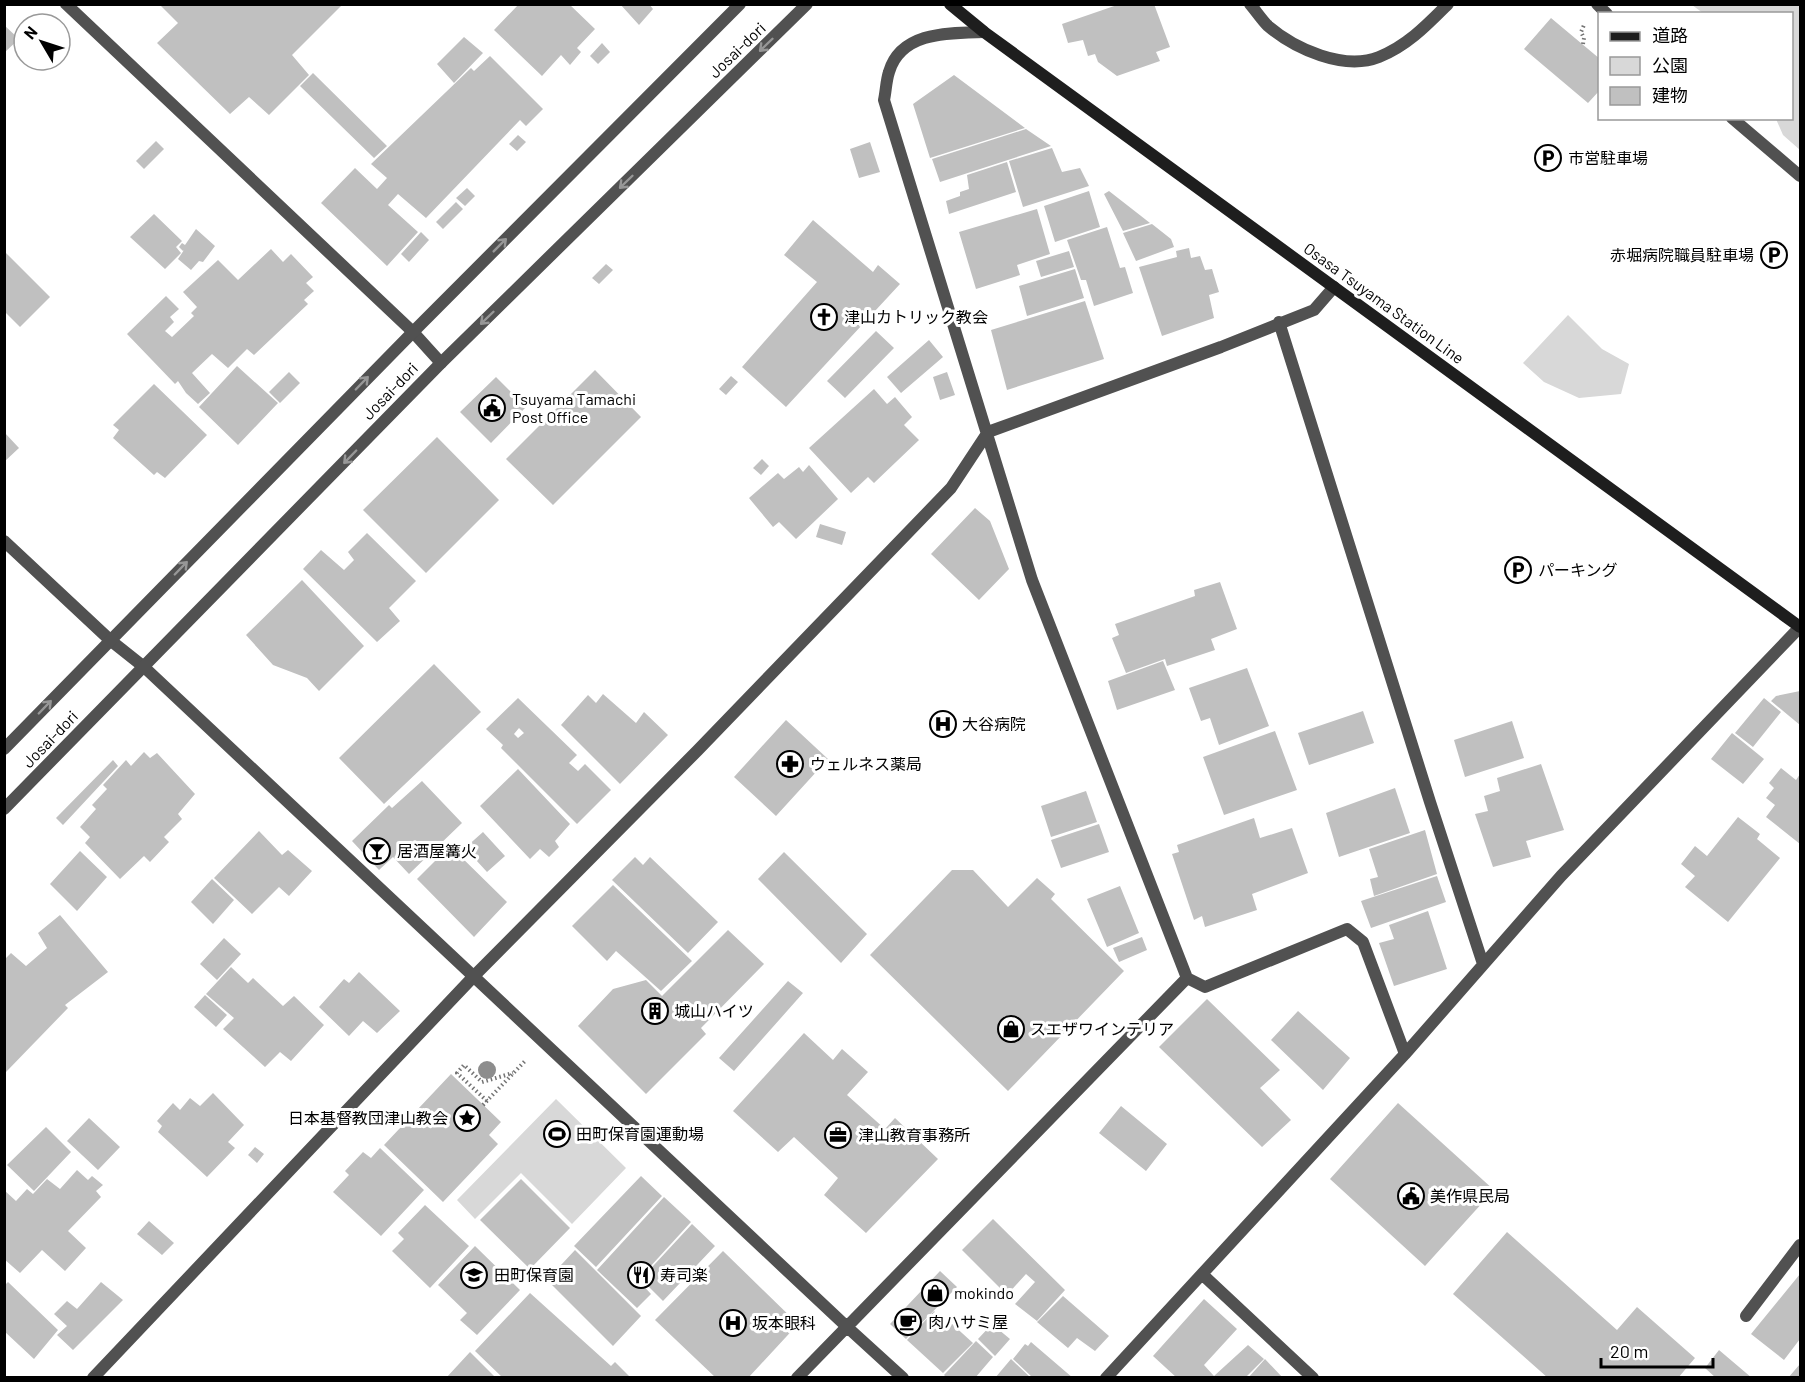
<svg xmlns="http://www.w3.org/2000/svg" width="1805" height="1382" font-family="Barlow,'Noto Sans JP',sans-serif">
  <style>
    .green { fill: #d8d8d8 }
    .building { fill: #c0c0c0; fill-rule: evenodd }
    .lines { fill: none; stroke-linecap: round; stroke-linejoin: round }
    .path { stroke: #737373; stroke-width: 4; stroke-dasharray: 1.5 3; stroke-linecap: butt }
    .minor { stroke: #515151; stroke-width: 12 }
    .tertiary { stroke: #515151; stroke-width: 12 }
    .secondary { stroke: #1e1e1e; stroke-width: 12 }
    .tree { fill: #8d8d8d }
    .oneway { stroke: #979797 }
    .labels { text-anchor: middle; stroke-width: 6; stroke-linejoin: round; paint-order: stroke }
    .street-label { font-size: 16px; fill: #000; stroke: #fff }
    .poi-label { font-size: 16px; fill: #000; stroke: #fff; text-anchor: start }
  </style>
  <rect width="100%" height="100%" fill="#fff"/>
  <!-- green -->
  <path class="green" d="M1692,5H1800V150L1783,135L1776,119L1792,118V14L1703,13Z
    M1568,315L1602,349L1629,364L1621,394L1579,398L1544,382L1523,363Z
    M556,1099L626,1168L572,1224L521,1173L475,1219L457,1200Z"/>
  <!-- building -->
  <path class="building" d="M159,4H343L292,55L309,75L269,115L249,97L230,114L157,43L178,23Z
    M519,4H569L595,29L577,48L581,52L570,65L561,55L542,76L494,30Z
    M620,4H649L653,9L639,25Z
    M1120,4H1154L1170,47L1156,52L1160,61L1117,76L1098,62L1095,54L1088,56L1083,40L1068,43L1062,24Z
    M1551,18L1600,59V90L1588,103L1524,49Z
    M4,25L19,39L4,53Z
    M464,37L483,53L454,83L437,64Z
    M602,43L610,52L598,64L590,56Z
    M490,56L543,109L526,126L520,120L426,218L398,194L388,205L418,232L387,266L321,203L355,168L377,189L387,178L371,164L471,68L474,71Z
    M313,73L387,146L374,158L300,86Z
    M954,75L1025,128L930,158L913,104Z
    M1026,129L1051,146L940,182L932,159Z
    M518,135L526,142L517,151L509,144Z
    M156,141L164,149L144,169L136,161Z
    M870,142L880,172L859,178L850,149Z
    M1052,148L1062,172L1080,168L1089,186L1023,207L1009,161Z
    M1007,162L1016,192L949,214L946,201L960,196V192L969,189L967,175Z
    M467,188L475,196L465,206L456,198Z
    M1089,191L1100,227L1055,242L1044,206Z
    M1109,191L1150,223L1123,231L1104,194Z
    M456,202L463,209L443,229L436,222Z
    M1037,209L1050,254L1017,265L1020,275L976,289L959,232Z
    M154,214L182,241L176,247L181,253L165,269L130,237Z
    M813,220L873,272L878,265L900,284L786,407L742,367L817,282L784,255Z
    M1152,224L1171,239L1174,247L1136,261L1123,233Z
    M1107,227L1120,268L1125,267L1133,293L1094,306L1086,280H1081L1067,240Z
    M196,229L215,246L203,262L199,261L191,270L178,259L184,250L183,251L179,247L182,243L185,245Z
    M421,232L429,240L409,262L401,254Z
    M1189,248L1191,258L1200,256L1205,270L1212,269L1219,292L1209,295L1214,318L1162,336L1139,267L1177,257L1176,251Z
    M271,249L283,262L291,254L313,277L306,283L314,291L304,300L308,304L254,355L247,349L228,368L212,354L192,373L210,393L198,404L186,393L178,381L175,384L127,334L166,296L179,309L170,317L174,322L165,331L172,337L194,316L191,313L197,307L183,292L218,260L238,280Z
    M4,251L50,297L20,327L4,311Z
    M1069,251L1074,267L1041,277L1036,261Z
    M606,264L613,270L599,284L592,278Z
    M1075,269L1084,298L1027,316L1019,286Z
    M1085,301L1104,359L1007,390L991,330Z
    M876,331L894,348L845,398L827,381Z
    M929,340L943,357L901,393L887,377Z
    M237,366L278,403L238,445L199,407Z
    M595,370L641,417L553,505L506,459Z
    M289,372L300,383L280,403L269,392Z
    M947,372L955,395L940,400L933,377Z
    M731,376L738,382L726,395L719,389Z
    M496,377L526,407L491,443L460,412Z
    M154,384L207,435L165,478L157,472L154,475L113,438L119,430L113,425Z
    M874,389L887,404L895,397L912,417L904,425L919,440L874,483L868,477L851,493L809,448Z
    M4,432L19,448L4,462Z
    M437,437L499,500L426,573L363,510Z
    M762,459L769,466L761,475L753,468Z
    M809,465L838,499L796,539L779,522L773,527L749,498L778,473L784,479L799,467L803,472Z
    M975,508L990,521L1009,569L979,600L931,554Z
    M820,524L846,532L842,545L816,537Z
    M367,533L416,581L389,608L400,621L377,642L303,569L321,550L344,570L354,560L348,552Z
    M302,580L364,646L319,691L307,678L273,665L246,635Z
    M1220,582L1237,629L1211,639L1215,650L1167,666L1165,659L1126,673L1112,638L1119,635L1115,624L1195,596L1194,590Z
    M1163,661L1175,690L1117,710L1108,681Z
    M434,664L481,712L384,804L339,758Z
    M1247,668L1269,726L1219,745L1210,718L1201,721L1189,688Z
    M1800,691V725L1771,701L1776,696Z
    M603,694L636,723L644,712L668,735L620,784L561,725L588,695L596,703Z
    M518,698L577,755L569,763L578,771L585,764L611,790L577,824L501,748L503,745L486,729ZM519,728L524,733L518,738L514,734Z
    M1764,698L1781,712L1753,747L1735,733Z
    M1363,711L1374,743L1309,765L1298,733Z
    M786,720L828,759L776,816L734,777Z
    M1512,721L1524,758L1465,777L1454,740Z
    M1275,731L1297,790L1224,815L1203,757Z
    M1732,733L1764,759L1743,784L1711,759Z
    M144,752L150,758L157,753L195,794L178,814L182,819L164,837L169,842L150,862L144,856L120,879L85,843L90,837L80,827L96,809L92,805L107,789L103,785L126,760L131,766Z
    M113,760L118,766L63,825L56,818Z
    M1541,764L1564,830L1526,841L1531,857L1493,867L1475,814L1488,811L1484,796L1500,791L1497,778Z
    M1781,768L1796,780L1800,774V844L1766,817L1775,805L1766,798L1774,788L1769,783Z
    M518,769L570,824L555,841L559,847L549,857L540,849L530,859L480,806Z
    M422,781L462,823L409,874L393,857L379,870L352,841L389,805L392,808Z
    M1395,788L1410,833L1339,857L1326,813Z
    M1086,791L1097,822L1051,837L1041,806Z
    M1738,817L1760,834L1757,839L1780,858L1728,922L1685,887L1695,876L1681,864L1695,846L1707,856Z
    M1254,818L1260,838L1292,828L1308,873L1252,894L1257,910L1205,927L1202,916L1194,920L1172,854L1179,852L1177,845Z
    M1099,824L1109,852L1061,868L1051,840Z
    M1425,830L1437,874L1374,896L1370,879L1378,877L1369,849Z
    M259,831L282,855L288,850L312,871L289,896L279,887L252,914L214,878Z
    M483,832L505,856L487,872L465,848Z
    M450,846L507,902L474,937L417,879Z
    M80,851L107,877L77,911L50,884Z
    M784,852L867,934L841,963L758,879Z
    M635,857L643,865L650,857L718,922L688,953L612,880Z
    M952,870H973L1008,907L1037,878L1055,894L1051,899L1124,971L1008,1091L870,955Z
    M1437,876L1446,902L1371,928L1361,901Z
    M212,879L234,900L213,924L191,902Z
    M613,885L692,961L661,991L616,951L607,961L572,926Z
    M1120,886L1139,933L1107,947L1087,899Z
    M1428,911L1447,969L1394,986L1379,943L1394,939L1389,925Z
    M60,915L108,972L65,1005L68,1008L6,1072L4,960L11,953L26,966L47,948L38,933Z
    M728,930L764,964L701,1028L706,1034L646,1094L578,1026L613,989L646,980L662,996Z
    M1142,937L1147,950L1119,962L1113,948Z
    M224,938L241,954L217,980L200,964Z
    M231,967L248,983L253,978L283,1006L294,996L324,1025L291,1061L280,1052L265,1067L223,1029L234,1018L206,994Z
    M359,972L400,1011L377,1033L363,1021L349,1036L319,1007L344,979L349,983Z
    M788,981L803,993L734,1071L719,1058Z
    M205,995L227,1015L216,1027L194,1007Z
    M1207,999L1280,1070L1260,1088L1291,1120L1262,1147L1159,1047Z
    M1298,1011L1350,1058L1323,1090L1271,1040Z
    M804,1033L833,1060L842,1049L868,1072L847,1095L885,1129L895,1118L938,1159L866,1233L824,1195L838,1178L794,1137L778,1152L733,1111Z
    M451,1074L501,1122L489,1135L498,1144L443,1202L384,1145Z
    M213,1093L244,1125L228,1142L235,1148L207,1177L158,1132L162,1126L157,1121L173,1103L180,1110L190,1098L200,1106Z
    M1398,1103L1494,1190L1425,1266L1330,1179Z
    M1121,1106L1167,1144L1146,1171L1099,1133Z
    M89,1118L120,1147L98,1170L67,1141Z
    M46,1127L71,1152L34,1191L7,1165Z
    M255,1147L264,1154L257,1163L248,1155Z
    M380,1148L424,1190L381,1236L333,1192L349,1175L345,1171L363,1152L371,1158Z
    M77,1170L88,1180L92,1176L103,1185L96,1191L101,1197L68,1231L86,1248L65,1271L42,1250L20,1273L4,1259V1190L16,1201L27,1189L33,1194L47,1179L60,1189Z
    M641,1176L662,1196L596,1267L574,1246Z
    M521,1179L570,1228L530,1269L480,1220Z
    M664,1197L691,1222L638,1280L651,1294L637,1308L597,1270Z
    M425,1205L469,1246L430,1288L392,1251L404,1239L398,1233Z
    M993,1219L1065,1290L1037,1321L1015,1304L1035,1282L1026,1274L1007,1295L962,1250Z
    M149,1221L174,1243L162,1255L137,1234Z
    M692,1224L715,1246L663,1301L641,1279Z
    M1507,1232L1617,1330L1637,1307L1695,1358L1678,1378H1548L1453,1294Z
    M475,1246L520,1290L477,1335L460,1320L467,1313L438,1285Z
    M575,1250L641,1316L613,1346L547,1280Z
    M723,1251L798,1324L748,1378H716L655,1320Z
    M940,1271L957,1287L906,1339L890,1324Z
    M1800,1274V1339L1784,1360L1751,1334Z
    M8,1282L58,1330L34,1359L4,1331V1286Z
    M101,1282L123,1300L73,1350L57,1335L67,1326L54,1314L67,1301L77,1309Z
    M530,1293L611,1366L615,1362L631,1378H503L475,1351Z
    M1063,1296L1109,1336L1095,1351L1077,1338L1068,1348L1037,1322Z
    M1204,1299L1237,1329L1204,1365L1214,1376L1248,1345L1264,1359L1245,1378H1177L1153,1356Z
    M934,1311L948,1326L951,1323L973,1343L943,1373L907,1340Z
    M992,1324L1010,1339L995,1356L978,1339Z
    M976,1341L993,1357L975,1378H947L944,1375Z
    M1031,1342L1073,1378H1033L1013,1359L1025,1344L1028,1346Z
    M1719,1350L1752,1378H1716L1705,1368Z
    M470,1352L496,1378H446Z
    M1011,1359L1031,1378H995Z
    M1265,1359L1283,1378H1248Z
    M1800,1364V1378H1788Z"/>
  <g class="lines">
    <!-- path -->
    <path class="path" d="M1583,44L1584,38L1581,32L1584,25
      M487,1101L457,1073L464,1065L482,1082L513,1073
      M483,1105L526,1060"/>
    <!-- minor -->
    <path class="minor" d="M66,4L413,332L441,363
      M1250,4C1256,11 1262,20 1268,26C1295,49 1344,71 1379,57C1407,46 1427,25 1448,4
      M1597,4L1607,14
      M984,32C950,33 901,31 889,72C886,81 886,91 884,100L1032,580L1187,978L1205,987L1347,929L1363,942L1405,1054
      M1732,118L1800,176
      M1279,322L1430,802L1483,964
      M4,541L110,640L144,667L846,1326L903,1378
      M1202,1274L1313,1378
      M1746,1316L1800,1245
      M93,1378L475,975L698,750L951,488L988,432L1221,347L1314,310L1334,287
      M797,1378L1187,978
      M1106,1378L1405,1054L1561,876L1800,627"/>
    <!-- tertiary -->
    <path class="tertiary" d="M4,749L413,332L740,4
      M4,809L441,363L807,4"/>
    <!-- secondary -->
    <path class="secondary" d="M950,4L984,32L1800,627"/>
  </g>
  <!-- trees -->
  <circle class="tree" cx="487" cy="1070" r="9"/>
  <!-- one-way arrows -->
  <defs><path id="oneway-shaft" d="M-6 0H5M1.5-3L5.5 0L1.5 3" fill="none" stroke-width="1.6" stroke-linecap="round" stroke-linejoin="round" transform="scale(1.5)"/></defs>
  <g class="oneway">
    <use href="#oneway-shaft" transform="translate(766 45) rotate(136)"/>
    <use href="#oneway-shaft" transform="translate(626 182) rotate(136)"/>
    <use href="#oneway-shaft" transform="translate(500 245) rotate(-45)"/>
    <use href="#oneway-shaft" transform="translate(487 318) rotate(136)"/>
    <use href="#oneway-shaft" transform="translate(362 383) rotate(-46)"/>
    <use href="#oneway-shaft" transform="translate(350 457) rotate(134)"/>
    <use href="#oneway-shaft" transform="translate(181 568) rotate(-46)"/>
    <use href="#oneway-shaft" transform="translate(45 707) rotate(-46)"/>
  </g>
  <!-- icons -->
  <defs>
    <symbol id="parking-ring" viewBox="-11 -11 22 22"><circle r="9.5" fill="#fff" stroke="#000" stroke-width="1.5"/><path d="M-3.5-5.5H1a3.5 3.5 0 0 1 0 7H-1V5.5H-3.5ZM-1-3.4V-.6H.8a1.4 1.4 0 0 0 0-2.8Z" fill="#000"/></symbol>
    <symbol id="church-ring" viewBox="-11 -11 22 22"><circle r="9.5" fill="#fff" stroke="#000" stroke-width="1.5"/><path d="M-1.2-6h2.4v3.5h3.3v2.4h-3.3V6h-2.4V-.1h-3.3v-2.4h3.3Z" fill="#000"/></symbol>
    <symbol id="civic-ring" viewBox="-11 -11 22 22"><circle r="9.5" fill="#fff" stroke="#000" stroke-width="1.5"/><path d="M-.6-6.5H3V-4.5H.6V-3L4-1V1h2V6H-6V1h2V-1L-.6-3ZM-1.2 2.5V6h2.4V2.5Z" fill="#000"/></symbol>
    <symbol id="hospital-ring" viewBox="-11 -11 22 22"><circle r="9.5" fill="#fff" stroke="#000" stroke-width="1.5"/><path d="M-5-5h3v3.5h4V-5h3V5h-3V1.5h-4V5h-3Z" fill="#000"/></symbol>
    <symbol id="pharmacy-ring" viewBox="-11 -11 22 22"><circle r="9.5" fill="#fff" stroke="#000" stroke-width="1.5"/><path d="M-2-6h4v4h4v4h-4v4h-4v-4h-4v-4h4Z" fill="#000"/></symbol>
    <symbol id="bar-ring" viewBox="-11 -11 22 22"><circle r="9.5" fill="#fff" stroke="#000" stroke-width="1.5"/><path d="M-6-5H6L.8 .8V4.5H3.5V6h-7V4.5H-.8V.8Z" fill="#000"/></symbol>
    <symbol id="building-ring" viewBox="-11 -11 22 22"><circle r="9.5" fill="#fff" stroke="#000" stroke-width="1.5"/><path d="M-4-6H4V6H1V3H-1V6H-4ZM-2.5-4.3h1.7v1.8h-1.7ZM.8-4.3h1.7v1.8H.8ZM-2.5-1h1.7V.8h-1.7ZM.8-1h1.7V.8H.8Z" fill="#000"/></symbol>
    <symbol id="shop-ring" viewBox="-11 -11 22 22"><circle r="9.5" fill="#fff" stroke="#000" stroke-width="1.5"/><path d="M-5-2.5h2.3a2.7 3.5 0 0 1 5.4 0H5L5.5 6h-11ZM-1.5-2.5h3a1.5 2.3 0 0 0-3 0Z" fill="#000"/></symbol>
    <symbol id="sight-ring" viewBox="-11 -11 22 22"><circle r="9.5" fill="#fff" stroke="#000" stroke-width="1.5"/><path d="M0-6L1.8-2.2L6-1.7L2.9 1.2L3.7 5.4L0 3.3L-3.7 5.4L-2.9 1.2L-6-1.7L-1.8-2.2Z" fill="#000"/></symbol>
    <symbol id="stadium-ring" viewBox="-11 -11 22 22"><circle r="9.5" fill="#fff" stroke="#000" stroke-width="1.5"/><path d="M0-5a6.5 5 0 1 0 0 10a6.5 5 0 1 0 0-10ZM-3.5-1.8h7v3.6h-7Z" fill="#000"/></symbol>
    <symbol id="office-ring" viewBox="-11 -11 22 22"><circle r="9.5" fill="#fff" stroke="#000" stroke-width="1.5"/><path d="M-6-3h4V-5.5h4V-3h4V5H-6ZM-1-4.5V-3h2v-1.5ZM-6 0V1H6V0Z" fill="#000"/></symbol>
    <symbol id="school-ring" viewBox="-11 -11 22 22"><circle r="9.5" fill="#fff" stroke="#000" stroke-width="1.5"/><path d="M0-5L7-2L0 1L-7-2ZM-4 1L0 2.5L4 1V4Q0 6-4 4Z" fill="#000"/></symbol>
    <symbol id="restaurant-ring" viewBox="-11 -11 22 22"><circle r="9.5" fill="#fff" stroke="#000" stroke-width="1.5"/><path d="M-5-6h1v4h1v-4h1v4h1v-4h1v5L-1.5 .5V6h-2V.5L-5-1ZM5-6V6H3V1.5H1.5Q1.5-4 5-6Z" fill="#000"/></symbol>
    <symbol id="cafe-ring" viewBox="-11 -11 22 22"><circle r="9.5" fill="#fff" stroke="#000" stroke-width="1.5"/><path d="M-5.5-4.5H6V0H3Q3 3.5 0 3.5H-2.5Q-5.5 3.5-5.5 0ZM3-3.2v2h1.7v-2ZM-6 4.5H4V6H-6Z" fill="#000"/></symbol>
  </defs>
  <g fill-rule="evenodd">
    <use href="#parking-ring" x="1533" y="143" width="30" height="30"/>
    <use href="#parking-ring" x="1759" y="240" width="30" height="30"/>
    <use href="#church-ring" x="809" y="302" width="30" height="30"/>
    <use href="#civic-ring" x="477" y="393" width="30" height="30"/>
    <use href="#parking-ring" x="1503" y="555" width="30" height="30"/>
    <use href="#hospital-ring" x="928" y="709" width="30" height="30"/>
    <use href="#pharmacy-ring" x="775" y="749" width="30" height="30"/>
    <use href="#bar-ring" x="362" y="836" width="30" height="30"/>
    <use href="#building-ring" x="640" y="996" width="30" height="30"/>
    <use href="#shop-ring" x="996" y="1014" width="30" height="30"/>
    <use href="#sight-ring" x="452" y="1103" width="30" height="30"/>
    <use href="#stadium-ring" x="542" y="1119" width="30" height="30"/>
    <use href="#office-ring" x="823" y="1120" width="30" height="30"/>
    <use href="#civic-ring" x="1396" y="1181" width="30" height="30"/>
    <use href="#school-ring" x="459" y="1260" width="30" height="30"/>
    <use href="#restaurant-ring" x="626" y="1260" width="30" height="30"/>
    <use href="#shop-ring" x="920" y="1278" width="30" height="30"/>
    <use href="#cafe-ring" x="893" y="1307" width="30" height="30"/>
    <use href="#hospital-ring" x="718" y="1308" width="30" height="30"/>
  </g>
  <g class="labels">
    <!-- street labels -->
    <g class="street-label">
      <text transform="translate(737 50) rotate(-44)" y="6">Josai-dori</text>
      <text transform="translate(1384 303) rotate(36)" y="6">Osasa Tsuyama Station Line</text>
      <text transform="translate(390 391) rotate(-46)" y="6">Josai-dori</text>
      <text transform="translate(50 739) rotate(-46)" y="6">Josai-dori</text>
    </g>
    <!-- poi labels -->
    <g class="poi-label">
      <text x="1568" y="164">市営駐車場</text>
      <text x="1754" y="261" text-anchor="end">赤堀病院職員駐車場</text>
      <text x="844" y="323">津山カトリック教会</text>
      <text x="512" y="405">Tsuyama Tamachi<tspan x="512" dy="18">Post Office</tspan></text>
      <text x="1538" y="576">パーキング</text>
      <text x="962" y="730">大谷病院</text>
      <text x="810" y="770">ウェルネス薬局</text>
      <text x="397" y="857">居酒屋篝火</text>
      <text x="674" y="1017">城山ハイツ</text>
      <text x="1030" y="1035">スエザワインテリア</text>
      <text x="448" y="1124" text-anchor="end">日本基督教団津山教会</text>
      <text x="576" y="1140">田町保育園運動場</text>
      <text x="858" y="1141">津山教育事務所</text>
      <text x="1430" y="1202">美作県民局</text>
      <text x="494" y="1281">田町保育園</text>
      <text x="660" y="1281">寿司楽</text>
      <text x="954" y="1299">mokindo</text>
      <text x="928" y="1328">肉ハサミ屋</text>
      <text x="752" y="1329">坂本眼科</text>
    </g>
  </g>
  <!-- border -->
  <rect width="1805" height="1382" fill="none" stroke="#000000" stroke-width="12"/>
  <!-- legend -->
  <rect x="1598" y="12" width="195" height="108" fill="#ffffff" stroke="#999999" stroke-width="1.5"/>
  <rect x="1610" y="32" width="30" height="9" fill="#1e1e1e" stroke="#999999" stroke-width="1.5"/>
  <text x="1652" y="42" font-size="18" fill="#000000">道路</text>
  <rect x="1610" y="57" width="30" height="18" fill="#d8d8d8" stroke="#999999" stroke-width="1.5"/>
  <text x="1652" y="72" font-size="18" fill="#000000">公園</text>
  <rect x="1610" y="87" width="30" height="18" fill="#c0c0c0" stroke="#999999" stroke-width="1.5"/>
  <text x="1652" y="102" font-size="18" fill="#000000">建物</text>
  <!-- north arrow -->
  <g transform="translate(42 42) rotate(309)"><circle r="28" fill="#ffffff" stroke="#999999" stroke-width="1.5"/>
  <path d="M0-4.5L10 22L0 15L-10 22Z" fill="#000000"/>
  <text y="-9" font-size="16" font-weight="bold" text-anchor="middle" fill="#000000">N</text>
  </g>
  <!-- scale -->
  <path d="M1601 1358v9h112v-9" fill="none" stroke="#000000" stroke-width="3"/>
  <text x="1610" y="1358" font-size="18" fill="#000000" stroke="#ffffff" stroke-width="4.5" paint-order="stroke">20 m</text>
</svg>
